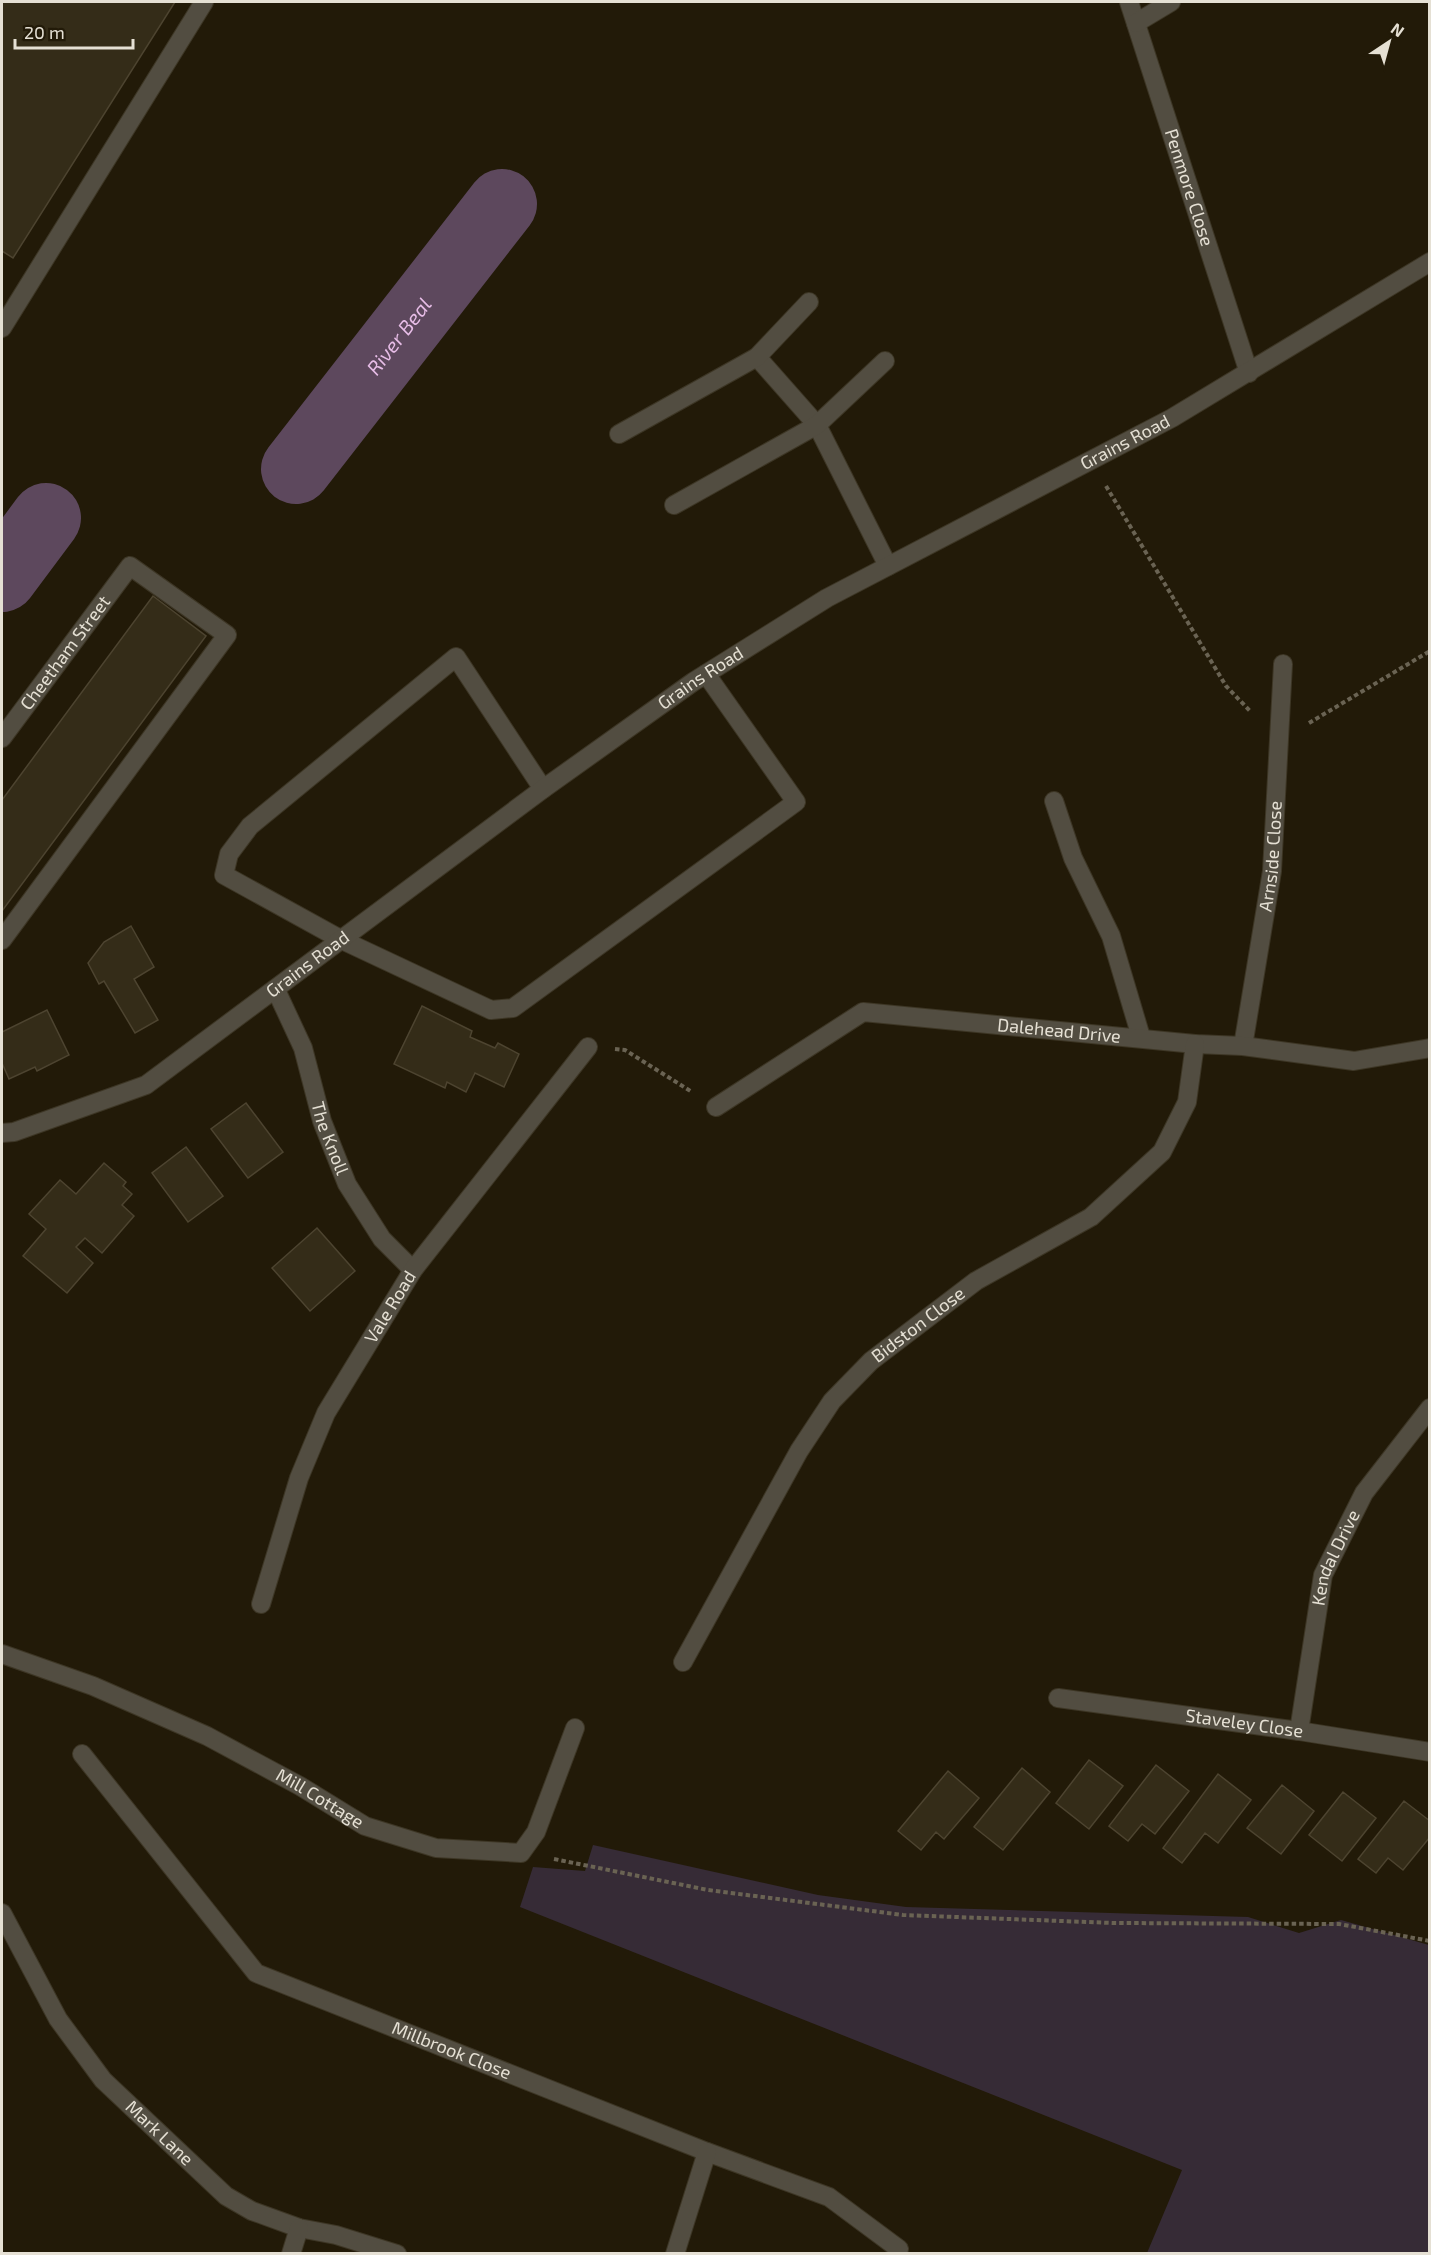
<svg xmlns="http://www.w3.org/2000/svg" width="1431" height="2255" font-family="'Exo 2',sans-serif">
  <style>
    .green { fill: #362b36 }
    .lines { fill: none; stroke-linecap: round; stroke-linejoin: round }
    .river { stroke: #5d485d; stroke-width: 70 }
    .building { fill: #342c18; stroke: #4d4430; stroke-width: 1.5 }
    .minor-casing { stroke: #3d3625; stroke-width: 20 }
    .path { stroke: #6a6353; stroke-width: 4; stroke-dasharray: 4.5 3; stroke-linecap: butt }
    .minor { stroke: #524d41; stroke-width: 18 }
    .labels { text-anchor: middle; stroke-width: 4.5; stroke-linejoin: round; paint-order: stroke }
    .street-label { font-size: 18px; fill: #e5e0d4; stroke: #221a08 }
    .water-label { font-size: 20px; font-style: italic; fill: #e7bde7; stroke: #221a08 }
  </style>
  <rect width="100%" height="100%" fill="#221a08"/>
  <!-- green -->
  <path class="green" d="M593,1845L818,1895L906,1907L1248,1917L1299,1933L1341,1920L1429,1945V2253H1147L1182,2170L520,1907L533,1867L585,1871Z"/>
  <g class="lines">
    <!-- river -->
    <g class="river">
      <path id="s1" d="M296,469L502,204"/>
      <path d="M2,577L46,518"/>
    </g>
  </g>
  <!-- building -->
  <path class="building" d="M2,2H175L13,258L2,251Z
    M153,596L206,636L2,911V800Z
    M131,926L154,967L134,979L158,1020L135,1033L104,981L99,984L88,963L104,942Z
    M422,1006L472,1031L470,1037L495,1048L498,1043L519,1054L504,1087L475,1073L466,1092L447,1082L445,1088L394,1064Z
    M47,1010L69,1055L37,1071L35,1067L9,1079L2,1063V1032Z
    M246,1103L283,1152L248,1178L211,1129Z
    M186,1147L223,1196L188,1222L152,1173Z
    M104,1163L126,1182L123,1186L132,1194L122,1205L134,1216L102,1253L85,1238L76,1247L93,1263L67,1293L23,1256L46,1229L29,1214L60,1180L76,1194Z
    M317,1228L355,1271L310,1311L272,1268Z
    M1089,1760L1123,1786L1089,1829L1056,1803Z
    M1156,1765L1189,1791L1155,1834L1142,1824L1128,1841L1109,1826Z
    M1022,1768L1050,1792L1003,1850L974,1827Z
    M948,1771L979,1798L944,1839L936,1832L921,1850L898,1831Z
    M1218,1774L1251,1800L1218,1843L1205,1833L1182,1863L1163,1848Z
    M1282,1785L1314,1811L1281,1854L1247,1828Z
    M1343,1792L1376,1818L1342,1861L1309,1835Z
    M1404,1801L1430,1821V1837L1403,1870L1388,1858L1376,1873L1358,1859Z"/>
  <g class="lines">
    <defs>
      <g id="minor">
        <path id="s2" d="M1129,2L1249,373"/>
        <path d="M1136,23L1171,2"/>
        <path d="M2,328L204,2"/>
        <path d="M757,357L817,425L888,566"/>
        <path d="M619,434L757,357L809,302"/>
        <path d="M674,505L817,425L885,361"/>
        <path id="s3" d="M2,738L130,566L227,635L2,940"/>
        <path d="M543,789L456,657L250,826L229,854L224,875L342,940L491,1010L513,1008L796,802L706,674"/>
        <path d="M1054,801L1073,858L1111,936L1141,1037"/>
        <path id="s4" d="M276,990L303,1048L322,1121L347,1184L382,1239L413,1270"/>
        <path id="s5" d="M1243,1046L1272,871L1283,664"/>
        <path id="s6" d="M716,1107L863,1012L1195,1044L1243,1046L1354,1061L1430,1048"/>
        <path id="s7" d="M2,1133L14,1132L146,1085L543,789L693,682L827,598L1172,418L1430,262"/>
        <path id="s8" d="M261,1604L299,1478L326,1413L413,1270L588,1047"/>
        <path id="s9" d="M2,1654L93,1686L207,1736L300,1786L365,1826L436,1848L521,1853L536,1832L575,1728"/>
        <path id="s10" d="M683,1662L799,1451L832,1401L871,1361L976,1281L1091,1217L1162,1152L1187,1102L1195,1044"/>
        <path id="s11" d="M1058,1698L1299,1731L1430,1752"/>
        <path id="s12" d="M1299,1731L1323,1575L1364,1493L1430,1408"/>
        <path id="s13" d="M82,1754L256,1973L707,2152L829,2197L899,2249"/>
        <path id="s14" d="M2,1913L58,2019L103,2080L226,2196L252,2211L299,2228L336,2235L397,2254"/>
        <path d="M291,2254L299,2228"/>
        <path d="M675,2254L707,2152"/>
      </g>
    </defs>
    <!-- minor casing -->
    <use href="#minor" class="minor-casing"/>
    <!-- path -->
    <path class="path" d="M1106,486L1226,686L1251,712
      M1309,723L1430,651
      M615,1049L625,1050L692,1092
      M554,1859L708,1890L903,1915L1114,1923L1339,1924L1430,1941"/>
    <!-- minor -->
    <use href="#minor" class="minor"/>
  </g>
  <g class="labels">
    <!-- street labels -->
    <g class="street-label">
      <text dy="6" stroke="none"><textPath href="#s2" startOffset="195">Penmore Close</textPath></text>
      <text dy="6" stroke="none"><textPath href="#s7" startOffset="1326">Grains Road</textPath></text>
      <text dy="6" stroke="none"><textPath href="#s3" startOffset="106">Cheetham Street</textPath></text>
      <text dy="6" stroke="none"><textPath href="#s7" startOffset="840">Grains Road</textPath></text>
      <text dy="6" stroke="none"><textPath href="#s5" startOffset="192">Arnside Close</textPath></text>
      <text dy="6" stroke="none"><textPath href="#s7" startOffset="354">Grains Road</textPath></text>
      <text dy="6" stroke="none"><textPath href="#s6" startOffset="372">Dalehead Drive</textPath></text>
      <text dy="6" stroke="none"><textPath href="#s4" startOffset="158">The Knoll</textPath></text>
      <text dy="6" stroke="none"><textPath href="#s8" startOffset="326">Vale Road</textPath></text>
      <text dy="6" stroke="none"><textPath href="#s10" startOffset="416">Bidston Close</textPath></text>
      <text dy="6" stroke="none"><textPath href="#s12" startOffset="178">Kendal Drive</textPath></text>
      <text dy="6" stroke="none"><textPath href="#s11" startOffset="188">Staveley Close</textPath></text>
      <text dy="6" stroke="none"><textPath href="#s9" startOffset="350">Mill Cottage</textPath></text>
      <text dy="6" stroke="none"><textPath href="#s13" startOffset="490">Millbrook Close</textPath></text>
      <text dy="6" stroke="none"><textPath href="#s14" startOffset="273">Mark Lane</textPath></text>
    </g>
    <!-- water labels -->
    <g class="water-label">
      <text dy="7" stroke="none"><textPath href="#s1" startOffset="168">River Beal</textPath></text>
    </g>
  </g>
  <!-- border -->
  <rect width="1431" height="2255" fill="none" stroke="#e5e0d4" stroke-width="6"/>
  <!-- north arrow -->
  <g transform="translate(1389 42) rotate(36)" stroke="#221a08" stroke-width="4.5" paint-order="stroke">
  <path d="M0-4.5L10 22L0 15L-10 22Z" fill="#e5e0d4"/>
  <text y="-9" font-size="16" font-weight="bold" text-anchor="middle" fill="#e5e0d4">N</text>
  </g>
  <!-- scale -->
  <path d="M15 39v9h118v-9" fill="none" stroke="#e5e0d4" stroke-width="3"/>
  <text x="24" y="39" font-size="18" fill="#e5e0d4" stroke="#221a08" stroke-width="4.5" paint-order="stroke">20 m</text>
</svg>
